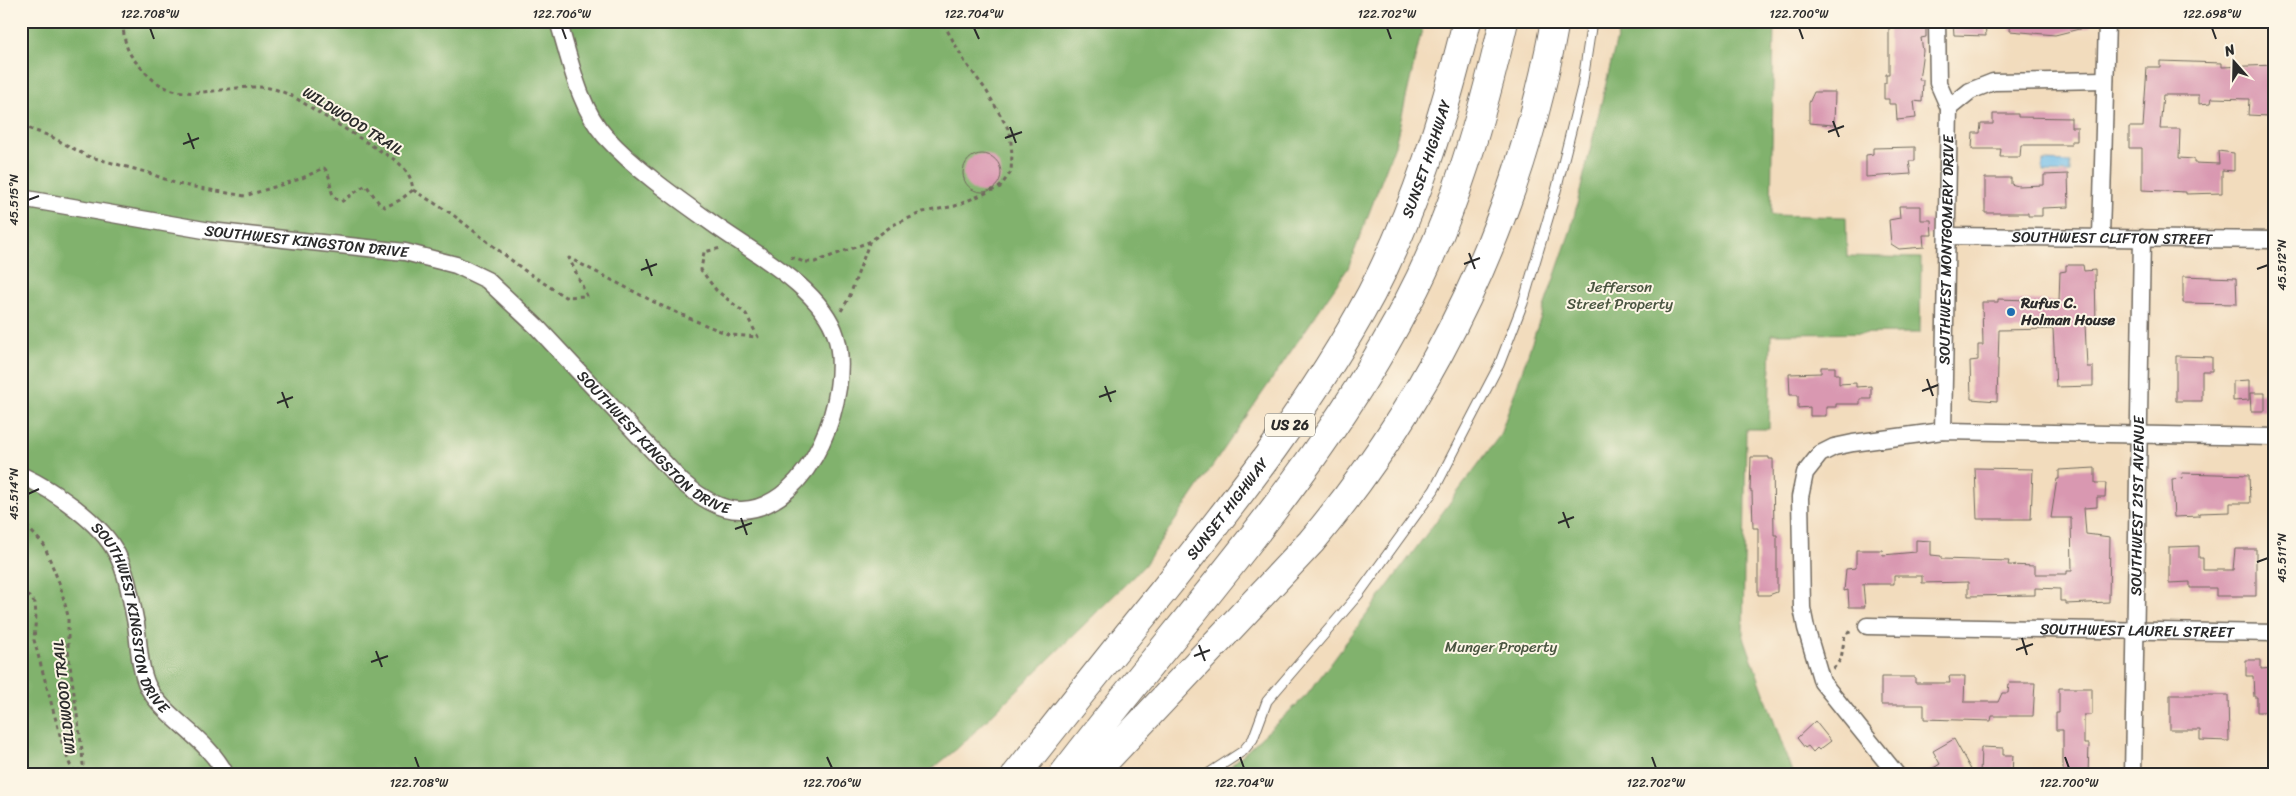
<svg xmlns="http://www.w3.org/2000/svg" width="2296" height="796" font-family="Sriracha,sans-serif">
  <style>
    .forest { fill: #81b26d; stroke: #566e4c }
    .water { fill: #71bdea; stroke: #4e748a }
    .building { fill: #d998b1 }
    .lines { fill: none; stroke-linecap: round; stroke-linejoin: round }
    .service-casing { stroke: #71695e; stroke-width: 11 }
    .minor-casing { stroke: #71695e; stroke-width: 19 }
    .motorway-casing { stroke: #71695e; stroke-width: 30 }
    .path { stroke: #71695e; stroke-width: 3; stroke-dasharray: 4 4; stroke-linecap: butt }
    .service { stroke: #fff; stroke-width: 9 }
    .minor { stroke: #fff; stroke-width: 16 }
    .motorway { stroke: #fff; stroke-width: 28 }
    .ticks { fill: none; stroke: #2b2b2b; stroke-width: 2 }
    .poi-dot { fill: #1f6fb2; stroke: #fcf5e5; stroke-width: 2 }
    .labels { text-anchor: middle; stroke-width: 4; stroke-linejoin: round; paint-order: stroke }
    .shield { fill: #fcf5e5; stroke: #6a6863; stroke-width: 1 }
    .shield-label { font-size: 14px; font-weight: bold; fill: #2b2b2b }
    .street-label { font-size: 15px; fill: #2b2b2b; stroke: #fcf5e5 }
    .park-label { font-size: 15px; fill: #495440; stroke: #fcf5e5 }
    .poi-label { font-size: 15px; font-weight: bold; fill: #2b2b2b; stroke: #fcf5e5; text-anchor: start }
    .neatline { fill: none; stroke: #2b2b2b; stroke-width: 2 }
    .ticks-label { font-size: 12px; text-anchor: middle; fill: #2b2b2b }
  </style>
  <rect width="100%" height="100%" fill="#fcf5e5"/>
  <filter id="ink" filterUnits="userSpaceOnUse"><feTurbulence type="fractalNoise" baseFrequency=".02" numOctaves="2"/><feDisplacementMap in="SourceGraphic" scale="10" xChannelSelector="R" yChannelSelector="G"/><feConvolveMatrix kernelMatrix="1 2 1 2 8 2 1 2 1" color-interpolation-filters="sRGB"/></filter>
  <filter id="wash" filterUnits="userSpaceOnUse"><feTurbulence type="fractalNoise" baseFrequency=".0096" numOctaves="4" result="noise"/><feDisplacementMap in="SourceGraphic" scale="20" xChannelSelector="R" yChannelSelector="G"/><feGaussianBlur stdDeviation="1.12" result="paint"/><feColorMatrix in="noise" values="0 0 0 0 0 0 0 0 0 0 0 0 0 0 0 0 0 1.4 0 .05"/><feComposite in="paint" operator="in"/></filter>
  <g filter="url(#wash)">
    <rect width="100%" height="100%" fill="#f2dcbd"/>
    <!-- forest -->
    <path class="forest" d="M21,21H1424L1395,145L1348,268L1144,566L959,747L925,775H21Z
      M1621,21H1774L1771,215L1846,217L1847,256L1921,258L1920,333L1771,334L1769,429H1746L1743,634L1793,775H1221L1307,695L1500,435L1571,229Z"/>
    <!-- water -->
    <path class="water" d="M2043,161L2070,162V173L2043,172Z"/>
    <g id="blocks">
      <!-- building -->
      <path class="building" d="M1899,21H1926V37L1921,38L1923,51L1919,80H1923L1922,102L1914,101L1916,118L1897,120L1896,104H1889V99H1884V83H1886V74H1889V26H1897Z
        M1953,21H1985L1986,36L1954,35Z
        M2011,21H2090L2091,26L2055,35L2010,31Z
        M2160,61L2222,63V67L2275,65V98L2269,97V116L2248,115L2249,99L2212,98L2211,103L2199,104V95H2163L2160,129H2180L2179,158L2194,159V163L2219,164L2218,151L2234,153V171L2222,170V193L2186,194V192L2142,190V148H2129V127H2143L2147,67H2160Z
        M1814,92H1835L1834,125L1809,123V103Z
        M1993,114H2018V117L2071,118V127H2077V141H2071V145H2021L2020,157H2000L2001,149H1972L1973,133H1980L1981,124H1993Z
        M1915,147V161H1909L1911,174L1866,177V155L1873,154V148Z
        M963 173a19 19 0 1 1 38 0a19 19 0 1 1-38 0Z
        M2068,174L2069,207L2042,208V216H2028V213H1985V178H2011V184L2018,186L2044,185V175Z
        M1899,206H1921V220H1931L1932,235H1923L1924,247L1899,249L1891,244L1889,220L1900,218Z
        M2066,265H2083L2084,271L2095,270L2096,324H2085L2087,367H2093V386L2056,387L2053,329L1999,330L1997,401L1971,399L1970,361L1978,360V345H1983L1982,302H1998V299L2059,301L2060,272L2066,271Z
        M2183,276L2236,278L2237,304L2183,303Z
        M2176,356L2212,357V371H2202V401H2176Z
        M1821,367H1835V374H1839V384L1856,383V387L1871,386V399H1860V404H1836V407H1826V416H1810V407L1798,408V395H1790L1789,374L1821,373Z
        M2249,380V400L2233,401V381Z
        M2250,393H2265V411H2251Z
        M1751,457H1769V459H1773L1774,535H1777V592L1769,595H1758V528H1753L1752,491H1750Z
        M1975,468L2033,469L2031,519H1977Z
        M2095,468V483H2106L2105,497H2097V507L2084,508L2086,534L2110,537L2109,602L2066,604V601H2060V589L2035,588V595L1968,596V582L1922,583V576H1894V584H1863L1865,607H1849L1848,590L1844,591L1846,569L1856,568V550H1882L1883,555L1916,552V540L1931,541V555L1941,556V559L2009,561L2008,565L2035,566V574H2067V571H2072L2071,518H2051L2057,479H2059V470Z
        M2182,473L2249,475L2250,503H2230V512L2199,513V516L2174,517L2172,479L2183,478Z
        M2199,546V558H2203V570H2233L2235,549H2256V596H2216V588H2190V582L2169,583V547Z
        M2246,660H2261V669L2275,668V712H2257V697H2254L2253,676H2246Z
        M1949,676H1965L1964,702H1998L2002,693H2008L2009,683H2035L2033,716H1992L1991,721L1924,719V705H1881V677H1915V683H1950Z
        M2059,688H2092V715H2084V744H2089L2088,775H2063V730H2056V713H2059Z
        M2170,695H2228L2229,741L2200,740V730H2170Z
        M1815,721L1831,741L1819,750L1817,748L1813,752L1808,746L1805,748L1797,738Z
        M1954,739L1974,775H1922L1940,764L1933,751Z
        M1981,747L2003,748V755H2013L2012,775H1980Z"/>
    </g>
  </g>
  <g filter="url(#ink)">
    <use href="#blocks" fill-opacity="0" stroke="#71695e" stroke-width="1"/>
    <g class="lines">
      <defs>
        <path id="service" d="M1206,775L1243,751L1253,739L1267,701L1358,595L1434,490L1476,409L1499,365L1523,303L1555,195L1582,87L1592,21"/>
        <g id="minor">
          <path d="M1937,21L1938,83L1949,108"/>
          <path id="s1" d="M21,198L210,231L405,252L456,265L487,280L537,327L682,482C699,496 720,511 742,510C811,507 853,393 836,336C822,289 754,253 716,226C678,199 636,170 605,136C578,106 570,58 558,21"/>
          <path id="s2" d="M1948,236L2275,240"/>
          <path d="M2101,236L2107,21"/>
          <path id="s3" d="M1943,431L1949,108L1970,91L1993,82L2105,80"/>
          <path id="s4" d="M21,475C53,490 101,522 117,554C128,576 131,600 136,624C139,644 139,668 148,687C165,719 207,737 226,775"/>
          <path id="s5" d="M1867,626L2275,633"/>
          <path d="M1897,775L1822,682L1806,628L1802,608L1800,497L1805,473L1820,454L1834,447L1853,443L1943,431L2275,437"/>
          <path id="s6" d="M2133,775L2142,238"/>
        </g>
        <g id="motorway">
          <path id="s7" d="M1016,775C1065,713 1114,651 1164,590C1239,496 1314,401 1371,294C1416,208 1444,115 1467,21"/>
          <path d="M1063,775C1181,620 1318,476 1408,302C1454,215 1482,117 1504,21"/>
          <path d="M1092,775L1311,542C1436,393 1521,213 1555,21"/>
        </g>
      </defs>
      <!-- service casing -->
      <use href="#service" class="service-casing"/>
      <!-- minor casing -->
      <use href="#minor" class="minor-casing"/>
      <!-- motorway casing -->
      <use href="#motorway" class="motorway-casing"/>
      <!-- path -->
      <path class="path" d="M21,126L50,136L87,156L149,173L177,184L245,196L300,179L324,168C335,179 325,194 341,202L366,185L379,203L385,207L400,200L413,190C411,175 406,169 395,160C371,145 347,130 324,116C308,106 292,94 274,89C231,79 181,111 147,74C126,52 126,50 122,21
        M413,190L452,214L524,270L565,297L587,296L569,258L660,305L696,321L730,335L758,337L746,314L716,290L701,270L704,252L721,248
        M791,257L804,262H815L869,242L893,225L923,212L955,206L1000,187L1011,172L1012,154L1010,132L986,90L965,62L942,21
        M841,311L849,298L869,243
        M21,520L44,545L60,585L68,616V651L82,750L83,765L77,774L70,765L63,746L34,640L36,615L35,603L27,595L21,600
        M1833,669L1841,659L1845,634L1853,631"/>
      <!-- service -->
      <use href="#service" class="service"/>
      <!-- minor -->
      <use href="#minor" class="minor"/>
      <!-- motorway -->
      <use href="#motorway" class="motorway"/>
    </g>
  </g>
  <!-- ticks -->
  <path class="ticks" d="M150,28L154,39M562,28L566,39M974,28L979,39M1387,28L1391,39M1799,28L1803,39M2212,28L2216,39M1833,121L1839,137M1010,127L1016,143M1828,132L1844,126M188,133L194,149M1005,138L1022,132M183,144L199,138M28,200L39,196M1469,253L1475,269M646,259L652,276M1464,264L1480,258M2257,269L2268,265M641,270L657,264M1927,379L1933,396M1105,386L1111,402M1922,391L1938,385M282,392L288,408M1099,397L1116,391M277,403L293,397M28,494L39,489M1563,512L1569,528M741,518L747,535M1558,523L1574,517M735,529L752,523M2257,562L2268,558M2022,638L2027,655M1199,645L1205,661M2016,650L2033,644M376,651L382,667M1194,656L1210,650M371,662L388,656M415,757L419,768M827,757L832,768M1240,757L1244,768M1652,757L1656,768M2065,757L2069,768"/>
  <!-- markers -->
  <circle class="poi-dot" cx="2011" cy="312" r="5"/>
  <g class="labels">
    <!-- shield labels -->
    <rect class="shield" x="1265" y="413.5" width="50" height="23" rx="4"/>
    <g class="shield-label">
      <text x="1290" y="430">US 26</text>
    </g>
    <!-- street labels -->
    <g class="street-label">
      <text transform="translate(353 121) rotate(32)" y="5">WILDWOOD TRAIL</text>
      <text dy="5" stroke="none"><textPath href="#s7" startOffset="745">SUNSET HIGHWAY</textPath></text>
      <text dy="5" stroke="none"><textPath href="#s2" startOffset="164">SOUTHWEST CLIFTON STREET</textPath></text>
      <text dy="5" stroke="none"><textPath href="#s1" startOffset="289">SOUTHWEST KINGSTON DRIVE</textPath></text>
      <text dy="5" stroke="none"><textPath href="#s3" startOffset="181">SOUTHWEST MONTGOMERY DRIVE</textPath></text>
      <text dy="5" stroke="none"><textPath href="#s1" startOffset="709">SOUTHWEST KINGSTON DRIVE</textPath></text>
      <text dy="5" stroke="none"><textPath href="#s6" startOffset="269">SOUTHWEST 21ST AVENUE</textPath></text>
      <text dy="5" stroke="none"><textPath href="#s7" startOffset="340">SUNSET HIGHWAY</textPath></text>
      <text dy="5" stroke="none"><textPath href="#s4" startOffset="191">SOUTHWEST KINGSTON DRIVE</textPath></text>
      <text dy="5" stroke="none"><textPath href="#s5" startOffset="270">SOUTHWEST LAUREL STREET</textPath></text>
      <text transform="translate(64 697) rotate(-96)" y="5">WILDWOOD TRAIL</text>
    </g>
    <!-- park labels -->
    <g class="park-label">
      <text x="1620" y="292">Jefferson<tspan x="1620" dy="17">Street Property</tspan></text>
      <text x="1501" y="652">Munger Property</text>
    </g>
    <!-- poi labels -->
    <g class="poi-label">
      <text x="2021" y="308">Rufus C.<tspan x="2021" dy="17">Holman House</tspan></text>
    </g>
  </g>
  <!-- margin -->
  <rect width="2296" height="796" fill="none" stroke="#fcf5e5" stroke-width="55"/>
  <!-- north arrow -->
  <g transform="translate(2234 62) rotate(340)" stroke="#fcf5e5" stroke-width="4" paint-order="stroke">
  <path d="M0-4L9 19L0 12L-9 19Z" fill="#2b2b2b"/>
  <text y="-8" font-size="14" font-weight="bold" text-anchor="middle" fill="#2b2b2b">N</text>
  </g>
  <rect x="28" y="28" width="2240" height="740" class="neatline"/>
  <g class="ticks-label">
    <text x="150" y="18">122.708°W</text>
    <text x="562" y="18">122.706°W</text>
    <text x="974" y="18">122.704°W</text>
    <text x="1387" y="18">122.702°W</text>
    <text x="1799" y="18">122.700°W</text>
    <text x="2212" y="18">122.698°W</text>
    <text transform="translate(14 200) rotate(-90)" y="4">45.515°N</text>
    <text transform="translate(2282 265) rotate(-90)" y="4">45.512°N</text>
    <text transform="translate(14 494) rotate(-90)" y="4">45.514°N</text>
    <text transform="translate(2282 558) rotate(-90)" y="4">45.511°N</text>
    <text x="419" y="787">122.708°W</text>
    <text x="832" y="787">122.706°W</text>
    <text x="1244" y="787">122.704°W</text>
    <text x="1656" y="787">122.702°W</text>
    <text x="2069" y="787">122.700°W</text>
  </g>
</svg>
